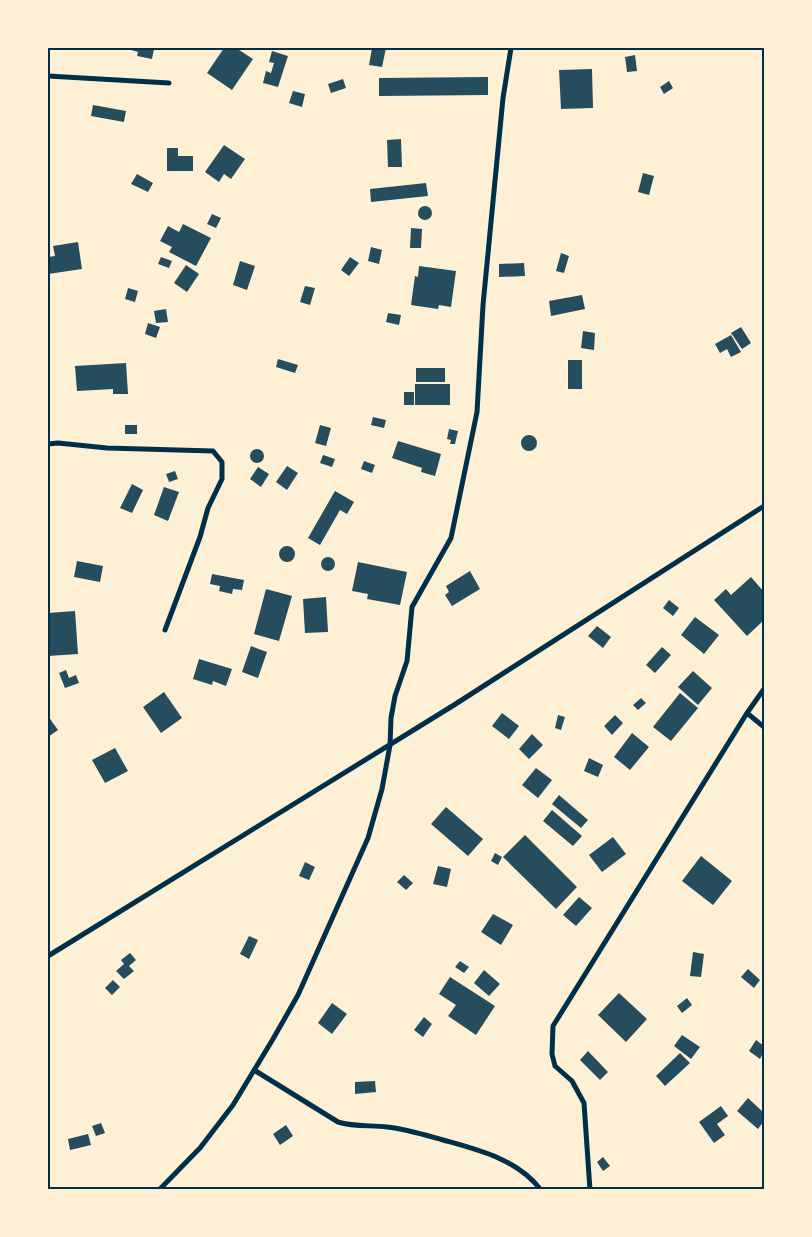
<svg xmlns="http://www.w3.org/2000/svg" width="812" height="1237" font-family="'Golos Text',sans-serif">
  <style>
    .building { fill: #264d5e }
    .lines { fill: none; stroke-linecap: round; stroke-linejoin: round }
    .minor { stroke: #003049; stroke-width: 5 }
    .neatline { fill: none; stroke: #003049; stroke-width: 2 }
  </style>
  <rect width="100%" height="100%" fill="#fdf0d5"/>
  <!-- building -->
  <path class="building" d="M128,48H160V50L154,49L152,59L137,56L138,52L128,49Z
    M224,48H236L253,59L232,90L207,73Z
    M372,48H386L382,67L369,65Z
    M272,51L288,56L278,87L263,83L266,71L271,73L274,63L269,62Z
    M635,55L637,71L627,72L625,57Z
    M592,69L593,108L561,109L559,70Z
    M488,77V95L379,96V78Z
    M343,79L346,88L331,93L328,84Z
    M669,81L673,88L664,94L660,87Z
    M293,91L305,94L302,107L289,103Z
    M93,105L126,111L124,122L91,116Z
    M401,139L402,167H388L387,140Z
    M224,145L245,159L231,179L224,174L219,182L205,172Z
    M167,148H178V156H193V171H167Z
    M643,173L654,176L649,195L638,192Z
    M137,174L153,183L148,192L131,184Z
    M426,183L428,196L371,202L370,189Z
    M418 213a7 7 0 1 1 14 0a7 7 0 1 1-14 0Z
    M212,214L221,218L216,228L207,224Z
    M183,224L211,238L196,266L169,252L172,247L160,241L168,226L179,232Z
    M411,228L422,229L421,248H410Z
    M78,242L82,269L48,274V257L55,256L53,246Z
    M371,247L382,250L379,264L368,261Z
    M561,253L569,256L564,273L556,271Z
    M161,257L172,261L169,268L158,264Z
    M350,257L359,263L349,276L341,270Z
    M240,261L255,266L247,290L233,285Z
    M524,263L525,276L499,277V264Z
    M186,265L199,274L187,292L174,283Z
    M419,266L456,271L451,307L439,305L438,309L411,305L415,276L418,277Z
    M305,286L315,288L310,305L300,302Z
    M128,288L138,291L135,302L125,299Z
    M582,295L585,309L551,316L549,301Z
    M166,309L168,322L156,323L154,311Z
    M388,313L401,315L399,325L386,322Z
    M148,323L160,327L156,338L145,334Z
    M741,327L751,343L742,349L731,333Z
    M583,331L595,333L594,350L581,348Z
    M731,335L741,352L731,357L727,349L720,353L715,344Z
    M278,359L298,365L295,373L276,367Z
    M568,360H582V389H568Z
    M126,363L128,394H113V389L77,391L75,366Z
    M416,368H445V382H416Z
    M415,384H450V405H415Z
    M404,392H414V405H404Z
    M373,417L386,420L384,428L371,425Z
    M125,425H137V434H125Z
    M320,425L331,428L326,446L315,443Z
    M449,429L458,431L455,444H450L451,440L447,439Z
    M521 443a8 8 0 1 1 16 0a8 8 0 1 1-16 0Z
    M398,441L441,454L435,476L421,472L422,468L392,458Z
    M250 456a7 7 0 1 1 14 0a7 7 0 1 1-14 0Z
    M323,455L335,459L332,467L320,463Z
    M364,461L375,465L372,473L361,469Z
    M287,466L298,473L287,490L276,482Z
    M258,467L269,474L261,487L250,479Z
    M175,471L178,479L169,482L166,474Z
    M132,484L143,490L132,513L120,508Z
    M164,487L179,492L168,521L154,515Z
    M335,491L354,502L347,514L340,510L320,545L308,538Z
    M279 554a8 8 0 1 1 16 0a8 8 0 1 1-16 0Z
    M321 564a7 7 0 1 1 14 0a7 7 0 1 1-14 0Z
    M77,561L103,566L100,582L74,577Z
    M358,562L407,572L400,605L367,599L368,594L352,591Z
    M470,571L480,589L452,606L445,595L449,592L446,586Z
    M212,574L244,580L242,590L233,589L232,594L219,591L220,586L210,584Z
    M751,577L764,592V620L747,636L714,600L726,589L731,595Z
    M266,589L292,596L279,641L254,634Z
    M326,597L328,632L305,633L303,599Z
    M669,600L679,608L673,616L663,608Z
    M75,611L78,654L48,656V613Z
    M695,617L719,635L704,654L681,635Z
    M597,626L611,637L603,648L588,636Z
    M251,646L267,652L258,678L242,672Z
    M662,647L671,655L655,673L646,665Z
    M199,659L232,669L226,686L213,681L212,685L193,679Z
    M66,670L69,678L76,675L79,683L65,688L59,673Z
    M693,671L712,688L698,705L678,687Z
    M164,692L182,718L161,733L143,707Z
    M680,693L698,708L671,741L653,727Z
    M641,698L646,703L638,710L633,705Z
    M502,713L519,726L509,739L492,726Z
    M558,715L565,717L561,730L555,728Z
    M615,715L623,723L612,735L604,726Z
    M48,716L58,730L48,737Z
    M632,733L649,747L630,770L614,757Z
    M532,734L543,745L529,759L519,749Z
    M115,748L128,771L105,783L92,760Z
    M589,758L603,765L598,777L584,771Z
    M536,768L552,780L538,798L522,785Z
    M559,795L588,820L581,828L552,804Z
    M446,807L483,839L468,856L431,824Z
    M552,810L582,836L573,846L543,821Z
    M525,835L577,887L556,909L503,857Z
    M613,837L626,854L602,872L589,855Z
    M495,853L502,857L498,865L491,861Z
    M701,856L732,881L713,905L682,881Z
    M305,862L315,867L309,880L299,876Z
    M438,866L451,869L447,887L433,884Z
    M404,875L413,883L406,890L397,882Z
    M579,897L592,908L576,926L563,915Z
    M493,914L513,925L501,945L481,932Z
    M249,936L258,940L249,959L240,954Z
    M693,952L704,954L701,977L690,976Z
    M130,953L136,960L129,966L134,971L124,979L116,971L124,964L121,960Z
    M460,961L469,967L464,973L455,967Z
    M748,969L760,980L754,988L741,977Z
    M484,970L500,984L489,996L474,983Z
    M450,977L495,1006L476,1035L448,1016L456,1005L439,994Z
    M113,980L120,987L112,995L105,988Z
    M619,993L647,1019L626,1042L598,1015Z
    M687,998L692,1005L682,1013L677,1006Z
    M332,1003L347,1014L332,1034L318,1023Z
    M424,1017L432,1024L423,1037L414,1030Z
    M682,1035L700,1047L691,1059L674,1046Z
    M756,1040L764,1046V1051L760,1059L749,1051Z
    M588,1051L608,1072L600,1080L580,1060Z
    M680,1053L690,1063L665,1086L656,1076Z
    M375,1081L376,1092L355,1094V1082Z
    M748,1098L764,1113V1121L758,1129L737,1111Z
    M721,1106L728,1116L717,1124L725,1135L714,1143L699,1122Z
    M101,1123L105,1133L96,1136L92,1126Z
    M286,1125L293,1136L280,1145L273,1134Z
    M88,1134L91,1145L70,1150L68,1139Z
    M603,1157L610,1166L603,1171L597,1162Z"/>
  <g class="lines">
    <!-- minor -->
    <path class="minor" d="M48,76L169,83
      M48,444L58,443L107,448L213,451L222,462V479L208,508L200,537L165,630
      M747,713L764,727
      M48,956L454,705L764,506
      M254,1070L338,1122C354,1127 371,1125 387,1127C406,1129 425,1135 443,1140C479,1150 517,1159 541,1190
      M159,1190L200,1148L233,1105L273,1039L298,995L368,838L382,789L390,745L391,718L395,696L407,661L412,607L451,538L477,412L483,305L503,98L511,48
      M590,1190L584,1103L572,1081L555,1066L552,1054L553,1026L747,713L764,689"/>
  </g>
  <!-- border -->
  <rect width="812" height="1237" fill="none" stroke="#fdf0d5" stroke-width="98"/>
  <rect x="49" y="49" width="714" height="1139" class="neatline"/>
</svg>
